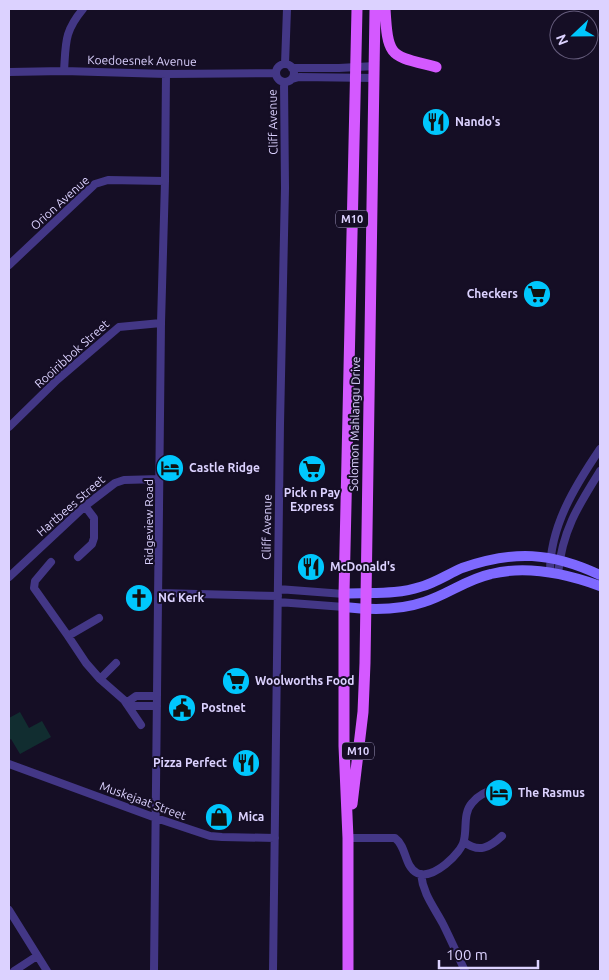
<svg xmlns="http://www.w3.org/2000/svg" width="609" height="980" font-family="Ubuntu,sans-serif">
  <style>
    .green { fill: #112d30 }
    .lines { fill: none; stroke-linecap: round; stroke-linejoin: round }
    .street { stroke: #433786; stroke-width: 8 }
    .secondary { stroke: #7e69ff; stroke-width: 10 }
    .primary { stroke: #d459ff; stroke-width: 11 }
    .labels { text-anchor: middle; stroke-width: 4; stroke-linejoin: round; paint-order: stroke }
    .shield { fill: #150e25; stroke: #a097be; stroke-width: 1 }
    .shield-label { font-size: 11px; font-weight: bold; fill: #dcd2ff }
    .street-label { font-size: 12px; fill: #dcd2ff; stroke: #150e25 }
    .poi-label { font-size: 12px; font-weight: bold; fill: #dcd2ff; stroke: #150e25; text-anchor: start }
  </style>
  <rect width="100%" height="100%" fill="#150e25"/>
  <!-- green -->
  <path class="green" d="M20,712L29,728L42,721L51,737L20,754L11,739L9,740V718Z"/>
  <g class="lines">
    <!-- street -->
    <path class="street" d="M276 73a9 9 0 1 1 18 0a9 9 0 1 1-18 0Z
      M285,64L287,9
      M292,68H339L375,66
      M64,71C66,42 64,32 83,9
      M9,72L64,71L166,74L276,73
      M292,79L299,77L374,78
      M9,265L95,184L108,180L165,181
      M9,427L57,380L119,327L161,323
      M78,557L92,544L94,538V518L85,506
      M51,562L35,581L34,588L68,636L86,663L100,679L124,700L141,725
      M550,572C550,526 575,486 600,449
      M558,574C562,531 578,506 600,471
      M9,577L85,506L115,483L124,480L160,479
      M278,589L344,594
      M159,593L278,596
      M278,602L344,607
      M68,636L99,618
      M100,679L116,663
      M124,700L136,706H157
      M129,701L136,696H157
      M9,764L156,818L210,836L222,837L275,838
      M348,838H395C407,847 404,866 417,873C432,881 462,853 464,840C467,828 463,813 472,803C479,794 489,791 499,787
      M464,842C479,853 489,848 502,836
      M421,874C423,894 434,907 443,924C451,940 458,956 465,971
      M9,910L47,971
      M14,971L37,956
      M154,971L161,323L165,181L166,74
      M273,971L280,424L285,188L284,82"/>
    <!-- secondary -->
    <path class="secondary" d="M344,594C369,592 396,595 420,587C435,583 448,574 462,568C514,550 551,552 600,575
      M344,607C370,610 398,611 424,602C447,595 467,579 491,574C527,565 567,574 600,586"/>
    <!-- primary -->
    <path class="primary" d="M385,9C388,59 390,55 436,67
      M352,804L363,712L365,663L375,9
      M348,971V838L344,746V594L357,9"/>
  </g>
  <!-- icons -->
  <defs>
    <symbol id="restaurant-disc" viewBox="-11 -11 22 22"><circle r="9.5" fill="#00c7fd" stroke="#150e25"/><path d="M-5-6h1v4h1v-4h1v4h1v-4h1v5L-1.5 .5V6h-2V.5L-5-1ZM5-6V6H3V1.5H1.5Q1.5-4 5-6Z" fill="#111"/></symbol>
    <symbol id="supermarket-disc" viewBox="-11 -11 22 22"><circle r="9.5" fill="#00c7fd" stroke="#150e25"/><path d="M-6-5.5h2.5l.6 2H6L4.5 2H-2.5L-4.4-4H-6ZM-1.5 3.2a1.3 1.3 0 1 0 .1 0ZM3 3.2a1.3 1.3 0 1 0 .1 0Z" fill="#111"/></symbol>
    <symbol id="hotel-disc" viewBox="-11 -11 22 22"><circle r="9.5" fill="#00c7fd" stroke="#150e25"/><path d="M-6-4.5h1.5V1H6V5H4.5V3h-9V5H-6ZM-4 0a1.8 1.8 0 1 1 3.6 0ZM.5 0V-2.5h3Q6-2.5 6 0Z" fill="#111"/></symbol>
    <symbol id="church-disc" viewBox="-11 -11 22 22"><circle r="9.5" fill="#00c7fd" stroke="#150e25"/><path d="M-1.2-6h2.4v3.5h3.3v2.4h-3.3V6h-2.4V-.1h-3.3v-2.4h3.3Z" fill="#111"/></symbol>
    <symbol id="civic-disc" viewBox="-11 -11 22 22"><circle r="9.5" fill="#00c7fd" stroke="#150e25"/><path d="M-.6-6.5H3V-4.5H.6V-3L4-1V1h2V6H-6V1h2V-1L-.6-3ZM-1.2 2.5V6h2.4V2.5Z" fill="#111"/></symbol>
    <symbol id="shop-disc" viewBox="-11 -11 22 22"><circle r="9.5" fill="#00c7fd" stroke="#150e25"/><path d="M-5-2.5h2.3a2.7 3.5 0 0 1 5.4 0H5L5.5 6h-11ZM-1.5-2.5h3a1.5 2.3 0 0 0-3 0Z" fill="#111"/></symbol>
  </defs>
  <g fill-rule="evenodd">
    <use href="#restaurant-disc" x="420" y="106" width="32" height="32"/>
    <use href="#supermarket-disc" x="521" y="278" width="32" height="32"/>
    <use href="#hotel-disc" x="154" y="452" width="32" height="32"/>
    <use href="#supermarket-disc" x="296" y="453" width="32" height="32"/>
    <use href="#restaurant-disc" x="295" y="551" width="32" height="32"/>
    <use href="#church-disc" x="123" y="582" width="32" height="32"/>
    <use href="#supermarket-disc" x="220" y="665" width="32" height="32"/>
    <use href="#civic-disc" x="166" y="692" width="32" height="32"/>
    <use href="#restaurant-disc" x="230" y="747" width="32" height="32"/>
    <use href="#hotel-disc" x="483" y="777" width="32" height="32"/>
    <use href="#shop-disc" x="203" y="801" width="32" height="32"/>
  </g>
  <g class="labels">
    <!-- shield labels -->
    <g class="shield">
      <rect x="336" y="210.5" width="32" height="17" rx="4"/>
      <rect x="342" y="742.5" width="32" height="17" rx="4"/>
    </g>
    <g class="shield-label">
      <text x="352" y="223">M10</text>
      <text x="358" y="755">M10</text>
    </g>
    <!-- street labels -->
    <g class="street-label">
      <text transform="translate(142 61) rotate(1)" y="4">Koedoesnek Avenue</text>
      <text transform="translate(273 122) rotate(-91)" y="4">Cliff Avenue</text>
      <text transform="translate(60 203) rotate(-42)" y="4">Orion Avenue</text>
      <text transform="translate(72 354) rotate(-42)" y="4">Rooiribbok Street</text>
      <text transform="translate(355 424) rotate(-89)" y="4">Solomon Mahlangu Drive</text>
      <text transform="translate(71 506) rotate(-41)" y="4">Hartbees Street</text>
      <text transform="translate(149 522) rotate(-90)" y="4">Ridgeview Road</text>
      <text transform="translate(267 527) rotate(-89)" y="4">Cliff Avenue</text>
      <text transform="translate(143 801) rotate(20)" y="4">Muskejaat Street</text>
    </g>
    <!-- poi labels -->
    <g class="poi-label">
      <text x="455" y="126">Nando's</text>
      <text x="518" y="298" text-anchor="end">Checkers</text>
      <text x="189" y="472">Castle Ridge</text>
      <text x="312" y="497" text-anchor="middle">Pick n Pay<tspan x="312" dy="14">Express</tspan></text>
      <text x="330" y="571">McDonald's</text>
      <text x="158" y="602">NG Kerk</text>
      <text x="255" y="685">Woolworths Food</text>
      <text x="201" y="712">Postnet</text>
      <text x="227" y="767" text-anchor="end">Pizza Perfect</text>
      <text x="518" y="797">The Rasmus</text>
      <text x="238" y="821">Mica</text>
    </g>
  </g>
  <!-- border -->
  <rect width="609" height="980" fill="none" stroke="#dcd2ff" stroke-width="20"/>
  <!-- north arrow -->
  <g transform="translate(574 35) rotate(248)"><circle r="24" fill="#150e25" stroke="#655c7c"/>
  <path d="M0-4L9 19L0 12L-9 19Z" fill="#00c7fd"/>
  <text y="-8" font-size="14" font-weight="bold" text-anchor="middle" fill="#dcd2ff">N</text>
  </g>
  <!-- scale -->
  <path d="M439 960v8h99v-8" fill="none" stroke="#dcd2ff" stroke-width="2.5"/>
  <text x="446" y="960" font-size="15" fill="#dcd2ff" stroke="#150e25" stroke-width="4" paint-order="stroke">100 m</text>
</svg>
